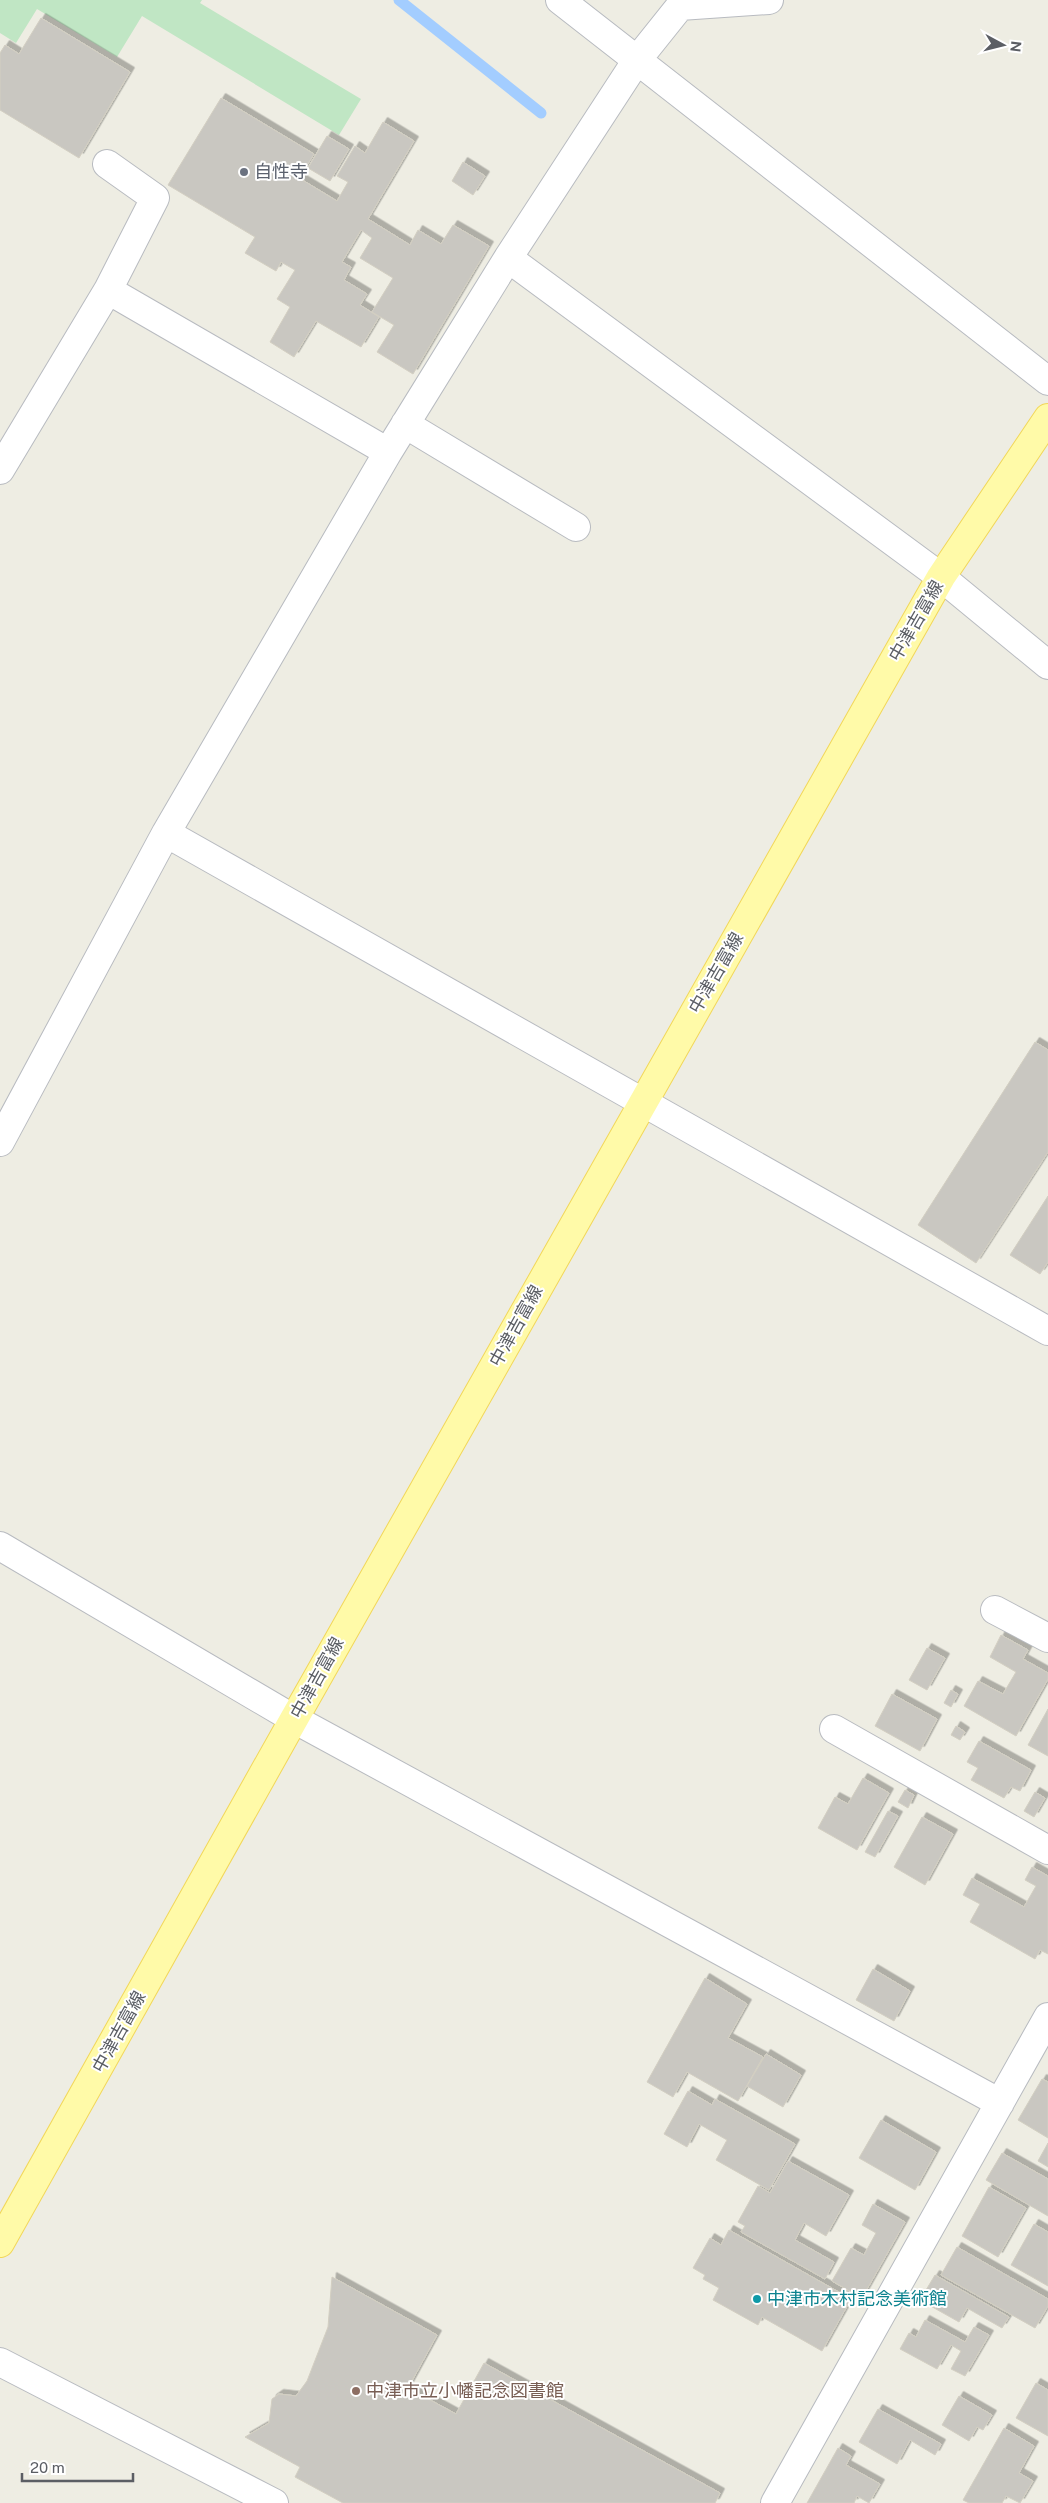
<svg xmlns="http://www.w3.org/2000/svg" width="1048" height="2503" font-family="'Public Sans','Noto Sans JP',sans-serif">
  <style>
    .green { fill: #c0e6c4 }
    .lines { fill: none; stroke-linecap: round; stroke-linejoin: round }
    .stream { stroke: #a3cdff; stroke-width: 11 }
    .building { fill: #c9c7c1; stroke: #d3cfc2; filter: url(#shadow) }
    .minor-casing { stroke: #b8bbc0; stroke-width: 30 }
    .major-casing { stroke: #f2d759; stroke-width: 30 }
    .minor { stroke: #fff; stroke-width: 28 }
    .major { stroke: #fffaa8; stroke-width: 28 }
    .worship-dot { fill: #6b7280; stroke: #fff; stroke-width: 2 }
    .culture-dot { fill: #0f9aa8; stroke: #fff; stroke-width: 2 }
    .education-dot { fill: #8d6e63; stroke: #fff; stroke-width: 2 }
    .labels { text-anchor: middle; stroke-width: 4; stroke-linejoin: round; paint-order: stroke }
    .worship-label { font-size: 18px; fill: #5b616d; stroke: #fff; text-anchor: start }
    .street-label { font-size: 18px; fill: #5b5e64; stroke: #fff }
    .culture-label { font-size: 18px; fill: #0d838f; stroke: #fff; text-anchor: start }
    .education-label { font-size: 18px; fill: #785e54; stroke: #fff; text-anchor: start }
  </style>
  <defs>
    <filter id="shadow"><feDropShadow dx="4.5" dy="-4.5" stdDeviation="0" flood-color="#0004"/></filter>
  </defs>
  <rect width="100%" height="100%" fill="#eeede3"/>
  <!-- green -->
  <path class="green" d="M0,0H202L200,3L361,99L339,135L142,16L117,57L37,9L16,43L0,33Z"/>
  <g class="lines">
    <!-- stream -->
    <path class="stream" d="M399,0L541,113"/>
  </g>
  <!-- building -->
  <path class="building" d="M41,18L130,72L79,158L0,110V53L5,45L19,54Z
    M221,98L314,154L299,178L337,201L348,182L337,176L355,146L365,153L383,122L414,141L368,219L410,245L418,230L441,244L453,225L489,246L413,374L377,352L394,325L372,312L393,278L360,258L372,238L361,230L342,262L351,267L344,280L367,294L360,305L379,317L361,347L316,321L294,357L270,342L290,307L277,299L295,270L281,262L276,271L245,253L255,237L168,185Z
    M327,136L349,149L330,181L308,168Z
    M463,162L485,176L473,195L452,181Z
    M1035,1042L1048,1050V1152L976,1263L918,1225Z
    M1048,1196V1262L1040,1274L1010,1255Z
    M1001,1635L1028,1650L1023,1659L1048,1673V1679L1016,1736L964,1706L978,1681L1003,1694L1016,1672L990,1657Z
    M927,1648L945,1658L927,1690L909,1680Z
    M951,1690L958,1694L951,1707L944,1703Z
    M892,1694L937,1719L920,1751L875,1726Z
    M1048,1709V1756L1028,1745Z
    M956,1726L965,1732L960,1740L951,1735Z
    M979,1741L1031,1770L1020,1791L1011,1787L1004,1798L971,1780L978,1768L967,1762Z
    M863,1778L889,1793L857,1850L818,1828L835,1797L848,1804Z
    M905,1790L914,1795L908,1808L898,1802Z
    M1035,1792L1045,1798L1034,1817L1024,1811Z
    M888,1811L898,1816L875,1857L865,1852Z
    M922,1817L953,1834L925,1885L894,1867Z
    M1032,1867L1048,1876V1954L1040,1950L1035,1959L970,1922L980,1904L963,1895L972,1878L1024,1907L1036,1886L1025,1880Z
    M873,1969L910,1991L894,2021L856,2000Z
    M705,1978L747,2004L728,2038L763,2057L738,2101L687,2072L673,2097L647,2082Z
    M766,2054L801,2075L783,2107L747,2086Z
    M1042,2079L1048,2082V2138L1018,2120Z
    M688,2091L712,2105L715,2099L795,2144L769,2190L716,2160L727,2140L699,2124L687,2147L664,2134Z
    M881,2120L936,2152L915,2190L859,2158Z
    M1048,2143V2167L1038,2161Z
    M1002,2153L1048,2179V2216L986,2180Z
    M788,2161L849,2195L826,2236L804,2223L795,2240L834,2262L825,2279L741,2232L745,2226L738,2222L758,2186L770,2193Z
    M989,2187L1026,2208L998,2257L962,2236Z
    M873,2204L905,2222L862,2298L832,2281L851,2248L864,2255L876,2233L862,2225Z
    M1034,2224L1048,2232V2286L1011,2265Z
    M729,2230L851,2299L822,2351L762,2317L758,2325L713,2300L719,2288L703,2279L705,2275L693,2268L710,2238L721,2245Z
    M957,2247L1048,2299V2306L1035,2328L941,2275Z
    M935,2275L1009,2317L1002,2328L967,2308L959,2322L920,2300Z
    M332,2277L437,2335L408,2388L456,2414L484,2363L720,2493L715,2503H343L295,2477L300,2467L245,2437L269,2423L272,2399L279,2394L296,2396L307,2381L328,2327Z
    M925,2320L965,2342L974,2327L989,2335L965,2376L951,2369L961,2351L951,2345L937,2369L900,2349L909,2333L916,2337Z
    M1036,2383L1048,2390V2436L1016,2418Z
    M959,2396L992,2415L983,2430L977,2427L969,2441L942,2425Z
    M878,2409L941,2444L935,2455L910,2440L897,2464L859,2442Z
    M1004,2428L1034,2446L1019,2473L1033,2481L1020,2503L1006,2496L1002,2503H969L963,2500Z
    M838,2448L851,2456L846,2465L880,2484L869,2503L857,2496L854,2503H807Z"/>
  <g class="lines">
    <defs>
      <path id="minor" d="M560,0L1048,381
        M680,6L769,0
        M107,164L155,198L108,290
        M508,258L941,577L1048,665
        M405,424L576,527
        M0,470L108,290L388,452
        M166,833L1048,1331
        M0,1142L166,833L388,452L508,258L637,60L685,0
        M0,1546L294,1719L1000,2103
        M995,1610L1048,1638
        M834,1729L1048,1850
        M0,2362L274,2503
        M775,2503L1048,2017"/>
      <path id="major" d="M0,2243L294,1719L941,577L1048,418"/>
    </defs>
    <!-- minor casing -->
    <use href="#minor" class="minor-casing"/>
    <!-- major casing -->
    <use href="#major" class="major-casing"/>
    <!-- minor -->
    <use href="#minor" class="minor"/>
    <!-- major -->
    <use href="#major" class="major"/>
  </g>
  <!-- markers -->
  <circle class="worship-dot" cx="244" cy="172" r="5"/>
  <circle class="culture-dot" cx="757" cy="2299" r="5"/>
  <circle class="education-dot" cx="356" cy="2391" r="5"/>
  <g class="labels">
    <!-- worship labels -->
    <g class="worship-label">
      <text x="254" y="178">自性寺</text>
    </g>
    <!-- street labels -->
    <g class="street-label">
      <text transform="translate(916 621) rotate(-60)" y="6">中津吉富線</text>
      <text transform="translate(716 973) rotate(-60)" y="6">中津吉富線</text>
      <text transform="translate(516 1326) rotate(-61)" y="6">中津吉富線</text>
      <text transform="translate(317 1678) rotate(-61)" y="6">中津吉富線</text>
      <text transform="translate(119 2032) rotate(-61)" y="6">中津吉富線</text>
    </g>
    <!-- culture labels -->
    <g class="culture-label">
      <text x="767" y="2305">中津市木村記念美術館</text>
    </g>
    <!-- education labels -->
    <g class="education-label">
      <text x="366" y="2397">中津市立小幡記念図書館</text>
    </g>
  </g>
  <!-- north arrow -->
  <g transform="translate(1003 45) rotate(97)" stroke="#ffffff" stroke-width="4" paint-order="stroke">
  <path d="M0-4L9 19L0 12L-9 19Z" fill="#5b5e64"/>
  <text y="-8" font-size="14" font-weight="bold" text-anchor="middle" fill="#5b5e64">N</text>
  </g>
  <!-- scale -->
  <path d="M22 2473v8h111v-8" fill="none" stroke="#5b5e64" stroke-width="2.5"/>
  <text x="30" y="2473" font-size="15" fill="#5b5e64" stroke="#ffffff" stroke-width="4" paint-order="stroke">20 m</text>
</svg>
